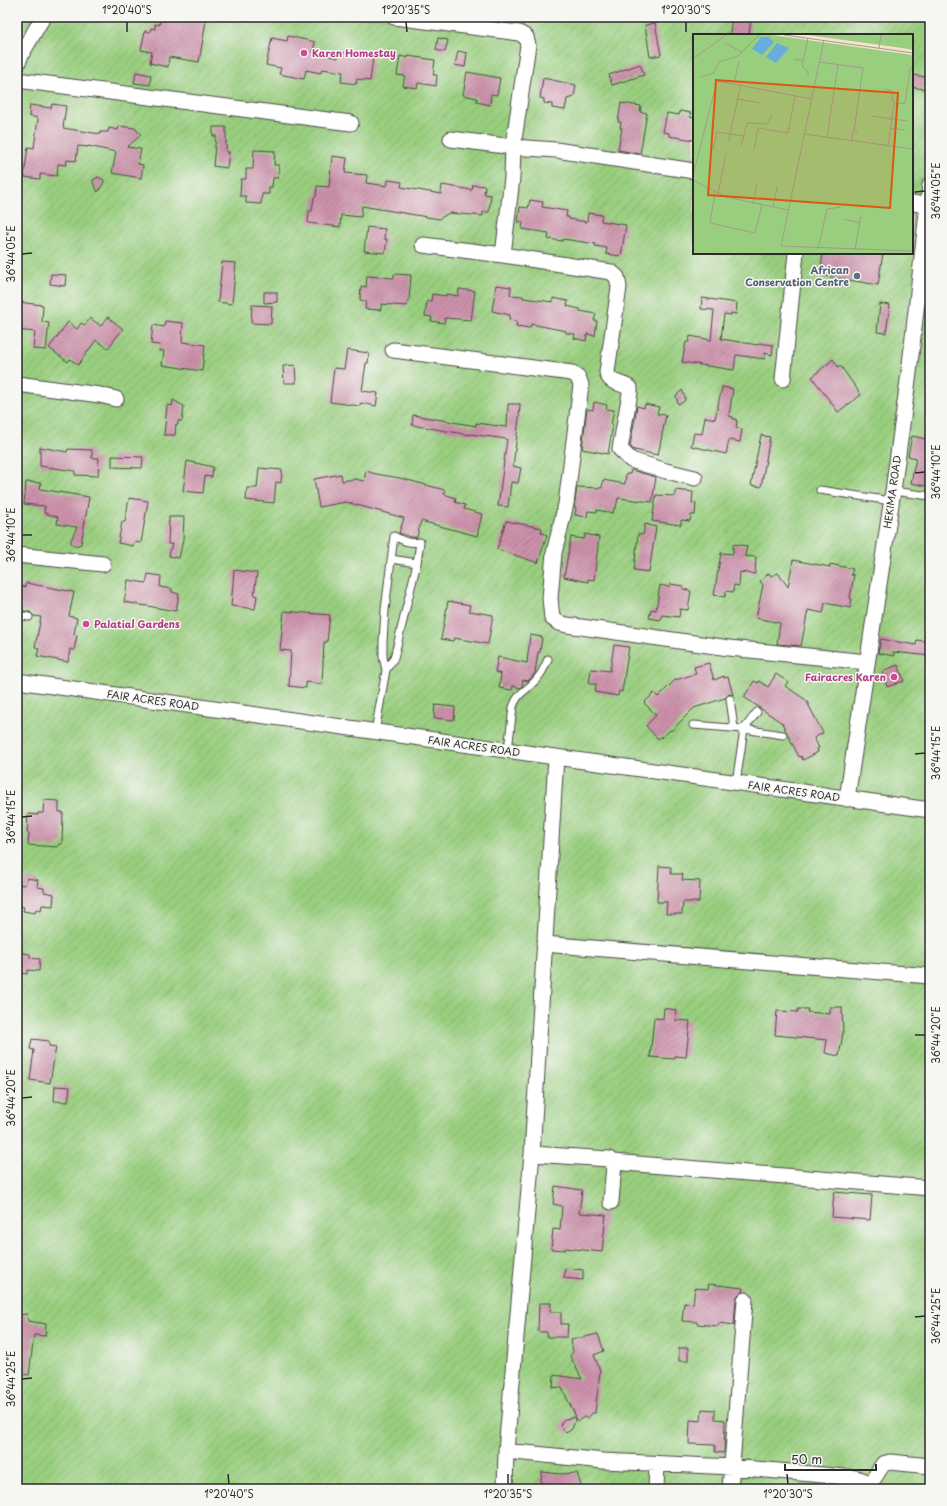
<svg xmlns="http://www.w3.org/2000/svg" width="947" height="1506" font-family="'Playpen Sans',sans-serif">
  <style>
    .garden { fill: url(#garden-furrows); stroke: #627c55; fill-rule: evenodd }
    .building { fill: url(#building-hatch) }
    .lines { fill: none; stroke-linecap: round; stroke-linejoin: round }
    .service-casing { stroke: #494743; stroke-width: 9 }
    .minor-casing { stroke: #494743; stroke-width: 17 }
    .service { stroke: #fff; stroke-width: 7 }
    .minor { stroke: #fff; stroke-width: 15 }
    .ticks { fill: none; stroke: #2b2b2b; stroke-width: 1.5 }
    .hotel-dot { fill: #d1479c; stroke: #f6f6f2; stroke-width: 1.5 }
    .service-dot { fill: #5c6f8a; stroke: #f6f6f2; stroke-width: 1.5 }
    .labels { text-anchor: middle; stroke-width: 3; stroke-linejoin: round; paint-order: stroke }
    .hotel-label { font-size: 10px; font-weight: bold; fill: #b23c85; stroke: #f6f6f2; text-anchor: start }
    .service-label { font-size: 10px; font-weight: bold; fill: #4e5e75; stroke: #f6f6f2; text-anchor: end }
    .street-label { font-size: 10px; fill: #2b2b2b; stroke: #f6f6f2 }
    .inset-road { fill: none; stroke: #a49a8c; stroke-width: 1 }
    .view { fill: #df570e; fill-opacity: 0.15; stroke: #df570e; stroke-width: 2 }
    .inset-edge { fill: none; stroke: #2b2b2b; stroke-width: 2 }
    .neatline { fill: none; stroke: #2b2b2b; stroke-width: 1.5 }
    .ticks-label { font-size: 10px; text-anchor: middle; fill: #2b2b2b }
  </style>
  <defs>
    <pattern id="garden-furrows" width="10" height="10" patternUnits="userSpaceOnUse"><rect width="10" height="10" fill="#99ce7f"/><path d="M-1 1l2-2M0 10L10 0M9 11l2-2" fill="none" stroke="#84b16e"/></pattern>
    <pattern id="building-hatch" width="6" height="6" patternUnits="userSpaceOnUse"><rect width="6" height="6" fill="#cc91aa"/><path d="M-1 1l2-2M0 6l6-6M5 7l2-2" fill="none" stroke="#a6778b"/></pattern>
  </defs>
  <rect width="100%" height="100%" fill="#f6f6f2"/>
  <filter id="ink" filterUnits="userSpaceOnUse"><feTurbulence type="fractalNoise" baseFrequency=".025" numOctaves="2"/><feDisplacementMap in="SourceGraphic" scale="8" xChannelSelector="R" yChannelSelector="G"/><feConvolveMatrix kernelMatrix="1 2 1 2 8 2 1 2 1" color-interpolation-filters="sRGB"/></filter>
  <filter id="wash" filterUnits="userSpaceOnUse"><feTurbulence type="fractalNoise" baseFrequency=".012" numOctaves="4" result="noise"/><feDisplacementMap in="SourceGraphic" scale="16" xChannelSelector="R" yChannelSelector="G"/><feGaussianBlur stdDeviation="0.9" result="paint"/><feColorMatrix in="noise" values="0 0 0 0 0 0 0 0 0 0 0 0 0 0 0 0 0 1.4 0 .05"/><feComposite in="paint" operator="in"/></filter>
  <g filter="url(#wash)">
    <rect width="100%" height="100%" fill="#f4e4cd"/>
    <!-- garden -->
    <path class="garden" d="M17,17H930V1489H17ZM694,35H912V253H694Z"/>
    <g id="blocks">
      <!-- building -->
      <path class="building" d="M161,17H182L206,21L199,62L169,57L168,67L150,63L152,52L141,50L145,31L150,32L151,28L155,29V24L159,25Z
        M732,17H751L749,35H736L730,33Z
        M655,23L661,55L650,57L645,25Z
        M288,36L315,42L313,52L338,58L339,52L373,57L370,81L357,79L356,84L341,82L343,72L322,69L321,73L306,70L304,79L279,74L281,68L266,65L272,38L287,41Z
        M438,38L448,40L445,52L436,50Z
        M458,51L467,53L465,67L455,65Z
        M400,56L408,58V56L435,60L433,75H437L436,86L418,83L417,88L403,86L405,76L397,75Z
        M640,64L644,75L612,85L609,75Z
        M136,72L151,75L150,85L134,83Z
        M467,72L500,78L497,95L491,94L490,105L477,102V98L463,95Z
        M912,75L926,77L924,89L912,87Z
        M543,78L576,85L574,97L567,99L565,110L552,108V104L544,103V99L540,98Z
        M621,103L641,106L640,112L647,113L640,154L618,150L622,128H620L621,122H618Z
        M52,104L66,106L63,128L100,134V132H108L109,128L118,130L119,126L135,128L141,135L127,147L141,149L138,164L143,165L141,178L112,173L116,152L88,146V147L78,146L76,161L67,160L66,165L58,164L57,176L40,174V179L24,177L28,147L34,148L38,118L29,116L30,105L51,108Z
        M680,111L691,113L690,117L694,118V140L669,136V133L663,132L667,113L679,115Z
        M213,127H226V152H229L227,168L213,166L216,136H213Z
        M254,150L275,151L274,165H279L278,178H273L272,187H269V194H262L261,204L246,203V196H240L241,179H246V169H253Z
        M332,156L347,158L345,173L367,175L366,183L387,186L388,180L402,182L401,187L441,194L442,185L472,190L473,185L485,186L484,194L491,195L489,212H483V216L449,213L439,219L362,206L361,217L341,215L340,227L308,223L309,211H312L314,197H316L317,186L329,187Z
        M98,177L104,180L103,184L98,192L93,183V180Z
        M530,200L543,202L542,207L567,211L566,217H569V219L587,222L588,213L602,215L601,221L626,225L621,256L606,254L607,248L595,246L596,244L563,239L562,241L548,239L549,233L522,229L523,222H518L520,207L528,208Z
        M367,227L385,229L384,239H387L385,253L364,251Z
        M823,253H883L878,285L820,275Z
        M222,262L236,263L232,304L218,302Z
        M51,274L66,275L65,286L50,284Z
        M394,274L411,275L409,301H408L407,306L381,304V310L365,309L366,301L360,300L361,286L366,287L367,276L394,278Z
        M496,285L511,287L510,295L523,296V298L553,302V298L568,301L567,306L580,309V311L596,314L594,321H597L595,336L587,334L586,341L574,338L575,334L566,333V331L531,324L530,328L516,326L517,321L509,320L510,315L492,311Z
        M459,289L475,291L471,320L445,318L444,323L431,321L432,317L425,316L427,301H431L432,294L446,296V294L458,296Z
        M264,292H277V302L264,303Z
        M702,298L737,303L736,314L731,313V315L724,314L721,339L758,345L759,343L773,345L772,355L765,353V359L736,355L734,370L682,362L686,342H689L690,336L711,340L714,310L701,309Z
        M17,302L43,305L42,322L49,323L46,350L33,349L35,332L17,330Z
        M880,304L890,305L886,333L877,332Z
        M252,305L272,306L271,324L251,323Z
        M108,317L123,329L108,348L96,340L78,365L70,359L68,362L49,348L68,322L77,329L81,323L85,325L90,318L101,326Z
        M165,321L183,323L182,342L205,345L202,371L162,365L164,351H159L160,345L151,344L153,325L164,327Z
        M347,350L369,353L368,363H366L362,391L378,393L376,406L361,403L360,406L330,402L334,368L344,369Z
        M833,359L838,367L840,365L861,395L838,412L812,377Z
        M295,365L296,383H284L283,366Z
        M722,387L733,389L729,416L733,417V419H736V421H737L736,428L742,429L740,442L729,440L726,454L691,446L694,433L702,434L705,417L715,419Z
        M682,390L685,397V400L683,402L678,404L676,396Z
        M173,400L184,406L182,421H178V425L176,424L175,435H164L167,405L172,406Z
        M594,402L607,405L606,409L614,410L611,425H613L608,454L582,449L587,409L593,410Z
        M508,404H520L519,419L513,466L521,468L518,483L511,482L508,507L498,506L507,439L470,434V435L412,425L413,415L476,426V423L507,427Z
        M645,404L659,407L657,414L666,415L658,455L634,450L630,446L637,406L644,408Z
        M761,435L770,437L761,487L751,485Z
        M912,436L930,440V487L911,483L916,458L908,456Z
        M40,447L67,452L68,449L92,450V458H99L98,476L75,475V471L40,466Z
        M112,456L143,457L142,468L112,467Z
        M187,461L213,467L212,477L205,476L203,493L183,491Z
        M259,468L282,470L281,483L276,482L274,503L246,500L247,488H257Z
        M631,470L656,477L652,502L618,498L616,508H614L613,513L597,510V512L588,511L587,517L575,515L576,508L574,507L577,487L602,488L603,480L625,484L626,474H630Z
        M366,471L376,474L400,478L445,490L444,494L456,498L455,502L465,505L464,509L482,514L477,536L421,521L417,537H411L399,533L404,518L346,502L319,507L314,479L341,474L342,481L355,479L364,481Z
        M26,482L41,483L40,489L89,497L81,544L76,546L71,543V540L77,527L57,524L58,517L44,513L45,506L24,504Z
        M675,490L693,492L692,503H696L695,515H691L690,521L681,520V525L652,521L656,495L675,496Z
        M129,498L148,501L141,543L134,542L133,546L118,543L122,522H125Z
        M169,517H184L183,540L179,558L169,556L172,544H168Z
        M506,521L542,528L541,532L547,535L538,563L497,549Z
        M645,524L656,527L649,572L634,570L638,534L643,535Z
        M585,534L599,537L594,580L588,579V582L564,577L571,537L584,539Z
        M733,544L747,546L745,556L756,557L755,574L740,572L739,586L734,585L733,592L726,591L725,597L714,595L721,553L733,554Z
        M793,560L830,567V564L853,569L851,575H854L850,598L852,599L850,608L825,603L823,613L808,610L801,646L777,644L780,623L756,618L763,585L760,581L769,573L771,576L778,573L788,587Z
        M234,570L257,573L254,595L257,596L255,609L231,606Z
        M148,574L161,576L160,587L172,589V592L179,594L176,611L124,602L128,580L146,583Z
        M26,583L74,592L69,616L77,618L74,634L77,635L74,650L70,649L68,662L37,656L39,648L35,647L41,617L34,616L30,612L20,610L21,606H17V586L25,587Z
        M670,584L683,586V589L691,591L688,610L680,609L679,617L662,615L661,620L649,618L651,609L656,610L660,585L669,587Z
        M448,601L470,605L469,611L493,615L488,644L454,638L453,641L441,639Z
        M284,611L330,615L327,642H324L322,684L306,682V688L289,686L291,651L280,650Z
        M530,635L542,637L540,652H538L535,673L528,681L523,680L522,686L520,688L513,686L512,690L499,688L501,674L495,672L498,657L527,663Z
        M881,639L916,645L917,640L930,642V656L893,652L895,656L878,653Z
        M614,645L629,647L622,692L619,691L618,696L595,692L596,684H589L591,669L610,671Z
        M709,663L714,680L724,676V678L728,677L733,695L729,694L725,698L694,708L671,731L670,730L662,738L661,736L658,739L646,726L656,715L644,703L654,693L658,697L675,680L696,674L694,667Z
        M898,665L904,681L887,687L882,671Z
        M776,674L788,682L785,686L806,700L823,733L814,738L819,748L817,749L818,752L803,760L801,756L799,757L782,723L744,697L754,681L758,683L759,681L768,687Z
        M435,705L455,707L454,720L434,718Z
        M44,800L59,801V812H63L62,844H59L58,847L28,845L29,833H27L28,814L38,815V813H43Z
        M659,866L671,867V874H683L682,880L700,881L699,902H683L682,914H666L667,902H657Z
        M27,878L38,880L37,887L44,888V892L54,894L53,906L42,905L41,910L36,909L35,913L23,911L24,907L17,905V886H19V884L25,885Z
        M17,952L30,954V958L40,959L39,971L28,970L27,974L17,972Z
        M830,1007H842L843,1033L839,1056L825,1053L827,1040L775,1035L777,1011L798,1012V1009H808L807,1012L830,1014Z
        M664,1008L676,1010L675,1020L690,1021L686,1057L675,1056V1059L650,1057L654,1018L663,1019Z
        M32,1039L49,1041V1046L56,1047L50,1083L30,1080L34,1050L30,1049Z
        M55,1086L70,1087L68,1102L54,1101Z
        M555,1186L582,1190L579,1213L606,1215L602,1252L565,1248V1250L551,1249L553,1229L560,1230L562,1206L553,1204Z
        M834,1192L872,1195L870,1220L832,1217Z
        M565,1268L583,1270V1280L564,1278Z
        M709,1284L743,1288L742,1292L738,1295L736,1299L734,1325L719,1323L718,1326L697,1324V1322L682,1321L684,1303L693,1304L695,1288L708,1289Z
        M539,1303H551L550,1312H561V1324H568L567,1337H547V1332H538Z
        M27,1314L28,1321L46,1324L45,1336L34,1335L29,1375L17,1374V1315Z
        M598,1334L604,1351L594,1355L600,1371L595,1413H592L588,1418L584,1417L578,1421L576,1418L572,1429L566,1433L560,1426L562,1421L565,1419L576,1417L562,1388L553,1387L554,1375L582,1379L570,1356L573,1352L571,1340Z
        M679,1348H688V1361H679Z
        M702,1409L715,1410V1419L725,1420L724,1453L715,1452V1445L689,1444L690,1420L701,1421Z
        M542,1472L560,1474L577,1473L582,1489H540Z"/>
    </g>
  </g>
  <g filter="url(#ink)">
    <use href="#blocks" fill-opacity="0" stroke="#494743" stroke-width="1"/>
    <g class="lines">
      <defs>
        <path id="service" d="M820,490L891,501
          M893,491L930,496
          M391,559L417,563
          M17,615L29,617
          M730,699L734,728
          M693,725L744,729L783,735
          M375,732L386,670L383,657V642L385,610L394,536C403,541 410,544 420,542L417,563L394,658L386,670
          M508,750L513,707C518,692 525,692 535,681C541,675 545,667 548,659
          M736,783L744,729L757,712"/>
        <path id="minor" d="M394,17L519,33L526,37L528,45L513,147L556,150L694,171
          M17,65L21,55L43,17
          M17,80L351,123
          M451,139L513,147L512,178L503,255
          M912,203L928,205
          M423,245L503,255L611,272L617,277L619,287L607,372C609,384 621,382 630,388V393L620,449L631,460L666,471L695,478
          M393,350L572,373L578,377L581,385L566,504L554,553L550,598L552,618L559,623L567,625L729,648L867,662
          M783,379L796,253
          M17,384L100,395L116,399
          M17,555L103,564
          M17,681L930,810
          M847,799L893,491L909,373L930,185
          M544,944L930,976
          M532,1154L609,1159L614,1164L611,1202
          M613,1162L930,1188
          M506,1451L603,1461L733,1467L856,1478L866,1482L871,1489
          M869,1486L883,1464L890,1462L930,1466
          M505,1489L506,1451L532,1154L556,757
          M656,1489L657,1464
          M730,1489L745,1300"/>
      </defs>
      <!-- service casing -->
      <use href="#service" class="service-casing"/>
      <!-- minor casing -->
      <use href="#minor" class="minor-casing"/>
      <!-- service -->
      <use href="#service" class="service"/>
      <!-- minor -->
      <use href="#minor" class="minor"/>
    </g>
  </g>
  <!-- ticks -->
  <path class="ticks" d="M127,22V32M406,22L407,32M686,22V32M915,192L925,191M22,254L32,253M915,473L925,472M22,535H32M915,754L925,753M22,817L32,816M915,1035H925M22,1098L32,1097M915,1317L925,1316M22,1379L32,1378M228,1474L229,1484M508,1474V1484M787,1474L788,1484"/>
  <!-- markers -->
  <g class="hotel-dot">
    <circle cx="304" cy="53" r="4"/>
    <circle cx="86" cy="624" r="4"/>
    <circle cx="894" cy="677" r="4"/>
  </g>
  <circle class="service-dot" cx="857" cy="276" r="4"/>
  <g class="labels">
    <!-- hotel labels -->
    <g class="hotel-label">
      <text x="312" y="57">Karen Homestay</text>
      <text x="94" y="628">Palatial Gardens</text>
      <text x="886" y="681" text-anchor="end">Fairacres Karen</text>
    </g>
    <!-- service labels -->
    <g class="service-label">
      <text x="849" y="274">African<tspan x="849" dy="12">Conservation Centre</tspan></text>
    </g>
    <!-- street labels -->
    <g class="street-label">
      <text transform="translate(892 492) rotate(-82)" y="4">HEKIMA ROAD</text>
      <text transform="translate(153 700) rotate(8)" y="4">FAIR ACRES ROAD</text>
      <text transform="translate(474 746) rotate(8)" y="4">FAIR ACRES ROAD</text>
      <text transform="translate(794 791) rotate(8)" y="4">FAIR ACRES ROAD</text>
    </g>
  </g>
  <!-- overview -->
  <g transform="translate(693 34)">
    <rect width="220" height="220" fill="#f4e4cd"/>
    <path d="M0,1H79L220,21V219H0ZM115,1H220V16L209,14Z" fill="#99ce7f"/>
    <path d="M68,3H76L81,8L69,21L59,15ZM84,9L96,14L83,29L73,23Z" fill="#68addd"/>
    <path class="inset-road" d="M91,1L220,19M131,6L88,212L220,217M32,9L49,18M186,14L188,1M0,25L33,1M101,25L110,27L115,4M110,27V34L115,37V42M126,28L170,34L161,97M8,43L21,39L26,28L45,22L66,1M41,49L46,27M190,55L200,57L199,66L202,68M45,65L67,69M178,82L214,87M197,94L212,96M111,100L220,115M134,103L145,31M159,106L160,97H165M36,108L37,100L50,102M48,112L54,89L74,90L79,81M195,112L201,70L212,69L217,35L220,33M20,116L24,98L37,100L48,50M61,116L65,94L95,99L102,62M0,141L24,47L119,65M0,146L33,163L95,176M22,159L17,189L62,199L69,171M25,160L33,119M60,170L64,150M80,173L84,153M151,185L167,189M125,215L134,175L148,173M162,216L168,181"/>
    <path class="view" d="M23,46L205,59L197,174L15,161Z"/>
    <rect width="220" height="220" class="inset-edge"/>
  </g>
  <!-- margin -->
  <rect width="947" height="1506" fill="none" stroke="#f6f6f2" stroke-width="44"/>
  <!-- scale -->
  <path d="M785 1464v6h91v-6" fill="none" stroke="#2b2b2b" stroke-width="2"/>
  <text x="791" y="1464" font-size="12" fill="#2b2b2b" stroke="#f6f6f2" stroke-width="3" paint-order="stroke">50 m</text>
  <rect x="22" y="22" width="903" height="1462" class="neatline"/>
  <g class="ticks-label">
    <text x="127" y="14">1°20'40"S</text>
    <text x="406" y="14">1°20'35"S</text>
    <text x="686" y="14">1°20'30"S</text>
    <text transform="translate(936 191) rotate(-90)" y="4">36°44'05"E</text>
    <text transform="translate(11 254) rotate(-90)" y="4">36°44'05"E</text>
    <text transform="translate(936 472) rotate(-90)" y="4">36°44'10"E</text>
    <text transform="translate(11 535) rotate(-90)" y="4">36°44'10"E</text>
    <text transform="translate(936 753) rotate(-90)" y="4">36°44'15"E</text>
    <text transform="translate(11 817) rotate(-90)" y="4">36°44'15"E</text>
    <text transform="translate(936 1035) rotate(-90)" y="4">36°44'20"E</text>
    <text transform="translate(11 1098) rotate(-90)" y="4">36°44'20"E</text>
    <text transform="translate(936 1316) rotate(-90)" y="4">36°44'25"E</text>
    <text transform="translate(11 1379) rotate(-90)" y="4">36°44'25"E</text>
    <text x="229" y="1498">1°20'40"S</text>
    <text x="508" y="1498">1°20'35"S</text>
    <text x="788" y="1498">1°20'30"S</text>
  </g>
</svg>
